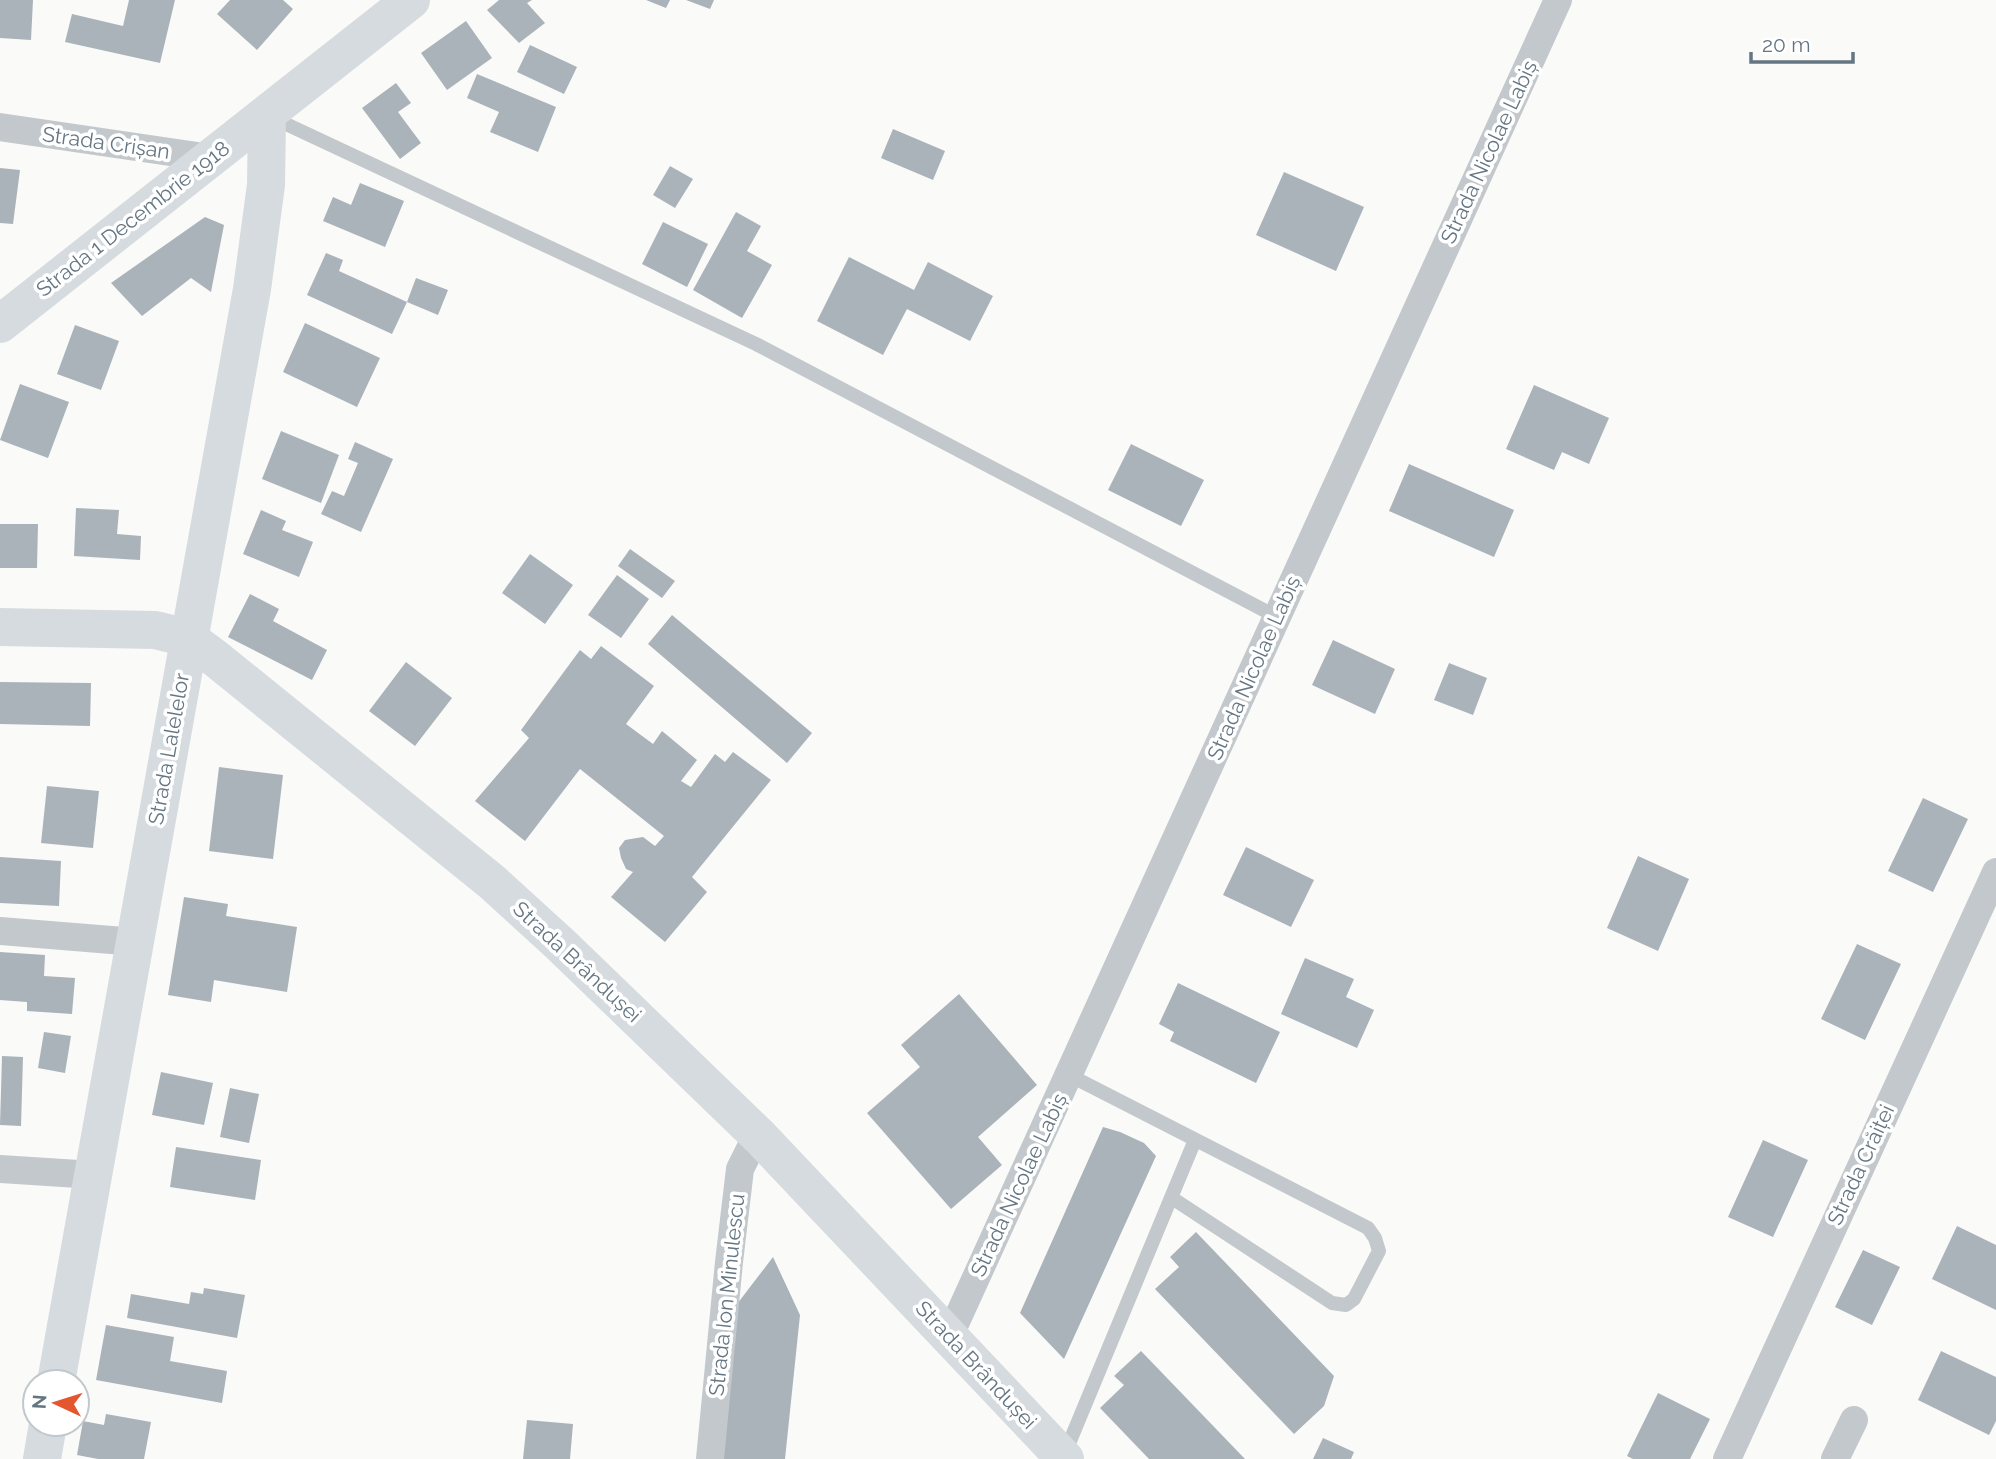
<svg xmlns="http://www.w3.org/2000/svg" width="1996" height="1459" font-family="Raleway,sans-serif">
  <style>
    .building { fill: #aab3b9 }
    .lines { fill: none; stroke-linecap: round; stroke-linejoin: round }
    .lane { stroke: #c3c8cc; stroke-width: 14 }
    .street { stroke: #c3c8cc; stroke-width: 28 }
    .secondary { stroke: #d6dbdf; stroke-width: 38 }
    .primary { stroke: #d6dbdf; stroke-width: 38 }
    .labels { text-anchor: middle; stroke-width: 7; stroke-linejoin: round; paint-order: stroke }
    .street-label { font-size: 21px; fill: #657683; stroke: #fff }
  </style>
  <rect width="100%" height="100%" fill="#fafaf8"/>
  <!-- building -->
  <path class="building" d="M0,0H33L31,40L0,38Z
    M129,0H175L160,63L65,42L72,14L123,26Z
    M230,0H283L293,9L257,50L217,14Z
    M499,0H532L527,3L545,23L519,43L487,10Z
    M646,0H670L666,8Z
    M686,0H714L710,9Z
    M466,21L492,58L447,90L421,53Z
    M530,45L577,67L564,94L517,72Z
    M477,74L556,107L538,152L490,132L499,112L467,98Z
    M396,83L411,103L398,112L421,143L400,159L362,108Z
    M893,129L945,151L933,180L881,158Z
    M670,166L693,179L675,208L653,195Z
    M0,168L20,170L13,224L0,223Z
    M1284,172L1364,207L1336,271L1256,235Z
    M360,183L404,201L385,247L323,221L333,197L351,205Z
    M736,212L761,226L747,251L772,265L742,318L693,290Z
    M205,217L224,225L211,292L191,278L142,316L111,283Z
    M663,222L708,244L687,287L642,264Z
    M326,253L343,260L339,271L407,302L392,334L307,295Z
    M849,257L914,290L928,262L993,296L970,341L907,309L883,355L817,321Z
    M416,278L448,290L438,315L407,302Z
    M305,323L380,358L357,407L283,372Z
    M75,325L119,341L101,390L57,374Z
    M20,384L69,402L48,458L0,440Z
    M1534,385L1609,418L1589,464L1562,452L1554,470L1506,449Z
    M281,431L339,455L321,503L262,479Z
    M355,442L393,459L361,532L321,514L332,491L344,496L358,463L348,459Z
    M1131,444L1204,480L1181,526L1108,490Z
    M1409,464L1514,510L1494,557L1389,511Z
    M76,508L119,510L117,534L141,536L140,560L74,556Z
    M261,510L286,521L282,530L313,542L299,577L243,554Z
    M0,524H38L37,568H0Z
    M630,549L675,581L662,598L618,566Z
    M530,554L573,585L545,624L502,593Z
    M617,575L649,599L621,638L588,615Z
    M250,594L279,609L273,621L327,650L312,680L228,637Z
    M672,615L812,733L787,763L648,644Z
    M1333,640L1395,669L1375,714L1312,685Z
    M601,646L654,686L626,724L653,744L662,731L697,760L681,781L691,787L715,754L725,762L733,752L771,780L692,877L707,892L665,942L611,897L633,872L626,869L621,858L619,848L625,840L643,837L655,846L664,836L580,769L525,841L475,801L529,738L521,730L580,650L591,659Z
    M406,662L452,698L415,746L369,711Z
    M1449,663L1487,678L1473,715L1434,700Z
    M0,682L91,683L90,726L0,724Z
    M219,767L283,775L273,859L209,851Z
    M47,786L99,791L93,848L41,843Z
    M1923,798L1968,819L1933,892L1888,871Z
    M1246,847L1314,880L1291,927L1223,895Z
    M1638,856L1689,879L1658,951L1607,928Z
    M0,857L61,861L59,906L0,903Z
    M184,897L228,904L226,916L297,927L287,992L214,980L211,1002L168,995Z
    M1857,944L1901,964L1865,1040L1821,1019Z
    M0,952L45,955L44,976L75,978L72,1014L27,1011V1002L0,1000Z
    M1305,958L1354,979L1346,997L1374,1010L1357,1048L1281,1014Z
    M1178,983L1280,1032L1256,1083L1170,1041L1174,1032L1159,1024Z
    M959,994L1037,1085L978,1137L1002,1165L951,1209L867,1113L920,1067L901,1045Z
    M44,1032L71,1036L65,1073L38,1068Z
    M2,1056L23,1057L21,1126L0,1125Z
    M161,1072L213,1083L204,1125L152,1115Z
    M230,1088L259,1094L249,1143L220,1137Z
    M1103,1127L1120,1132L1144,1143L1156,1156L1064,1359L1020,1313Z
    M1763,1140L1808,1160L1773,1237L1728,1217Z
    M176,1147L261,1160L255,1200L170,1187Z
    M1957,1226L1996,1245V1310L1932,1279Z
    M1196,1232L1334,1376L1324,1406L1294,1434L1155,1289L1179,1267L1170,1257Z
    M1863,1250L1900,1267L1872,1325L1835,1307Z
    M773,1257L800,1315L785,1459H719L734,1308Z
    M204,1288L245,1295L237,1338L127,1318L131,1294L189,1304L191,1292L203,1294Z
    M106,1325L174,1337L170,1361L227,1371L222,1403L96,1380Z
    M1141,1351L1245,1459H1149L1100,1408L1124,1385L1114,1376Z
    M1941,1351L1996,1377V1421L1989,1435L1918,1400Z
    M1658,1393L1710,1419L1690,1459H1633L1627,1456Z
    M106,1414L151,1422L144,1459H98L77,1455L83,1421L104,1425Z
    M527,1420L573,1424L570,1459H523Z
    M1323,1438L1354,1452L1351,1459H1313Z"/>
  <g class="lines">
    <!-- lane -->
    <path class="lane" d="M271,117L756,344L1277,617
      M1069,1075L1368,1228L1375,1238L1379,1251L1354,1299L1346,1305L1332,1303L1172,1198
      M1065,1453L1195,1140"/>
    <!-- street -->
    <path class="street" d="M0,127L211,158
      M0,931L136,942
      M0,1169L94,1175
      M949,1337L1558,0
      M710,1459L729,1262L740,1169L750,1149L760,1137
      M1727,1459L1996,872
      M1835,1459L1854,1420"/>
    <!-- secondary -->
    <path class="secondary" d="M0,627L155,630L188,638L215,658L492,882L560,944L760,1137L1065,1459
      M56,1382L252,289L266,185L267,115
      M42,1459L48,1424"/>
    <!-- primary -->
    <path class="primary" d="M0,324L411,0"/>
  </g>
  <g class="labels">
    <!-- street labels -->
    <g class="street-label">
      <text transform="translate(106 143) rotate(8)" y="7">Strada Crișan</text>
      <text transform="translate(1489 152) rotate(-65)" y="7">Strada Nicolae Labiș</text>
      <text transform="translate(133 219) rotate(-38)" y="7">Strada 1 Decembrie 1918</text>
      <text transform="translate(1254 668) rotate(-66)" y="7">Strada Nicolae Labiș</text>
      <text transform="translate(169 749) rotate(-80)" y="7">Strada Lalelelor</text>
      <text transform="translate(577 962) rotate(43)" y="7">Strada Brândușei</text>
      <text transform="translate(1861 1165) rotate(-65)" y="7">Strada Crăiței</text>
      <text transform="translate(1019 1185) rotate(-65)" y="7">Strada Nicolae Labiș</text>
      <text transform="translate(727 1295) rotate(-84)" y="7">Strada Ion Minulescu</text>
      <text transform="translate(976 1365) rotate(47)" y="7">Strada Brândușei</text>
    </g>
  </g>
  <!-- north arrow -->
  <g transform="translate(56 1403) rotate(274)"><circle r="33" fill="#ffffff" stroke="#c1c8cd" stroke-width="2"/>
  <path d="M0-5L12 26L0 18L-12 26Z" fill="#e4572e"/>
  <text y="-10" font-size="19" font-weight="bold" text-anchor="middle" fill="#657683">N</text>
  </g>
  <!-- scale -->
  <path d="M1751 52v10h102v-10" fill="none" stroke="#657683" stroke-width="3.5"/>
  <text x="1762" y="52" font-size="21" fill="#657683" stroke="#ffffff" stroke-width="5" paint-order="stroke">20 m</text>
</svg>
